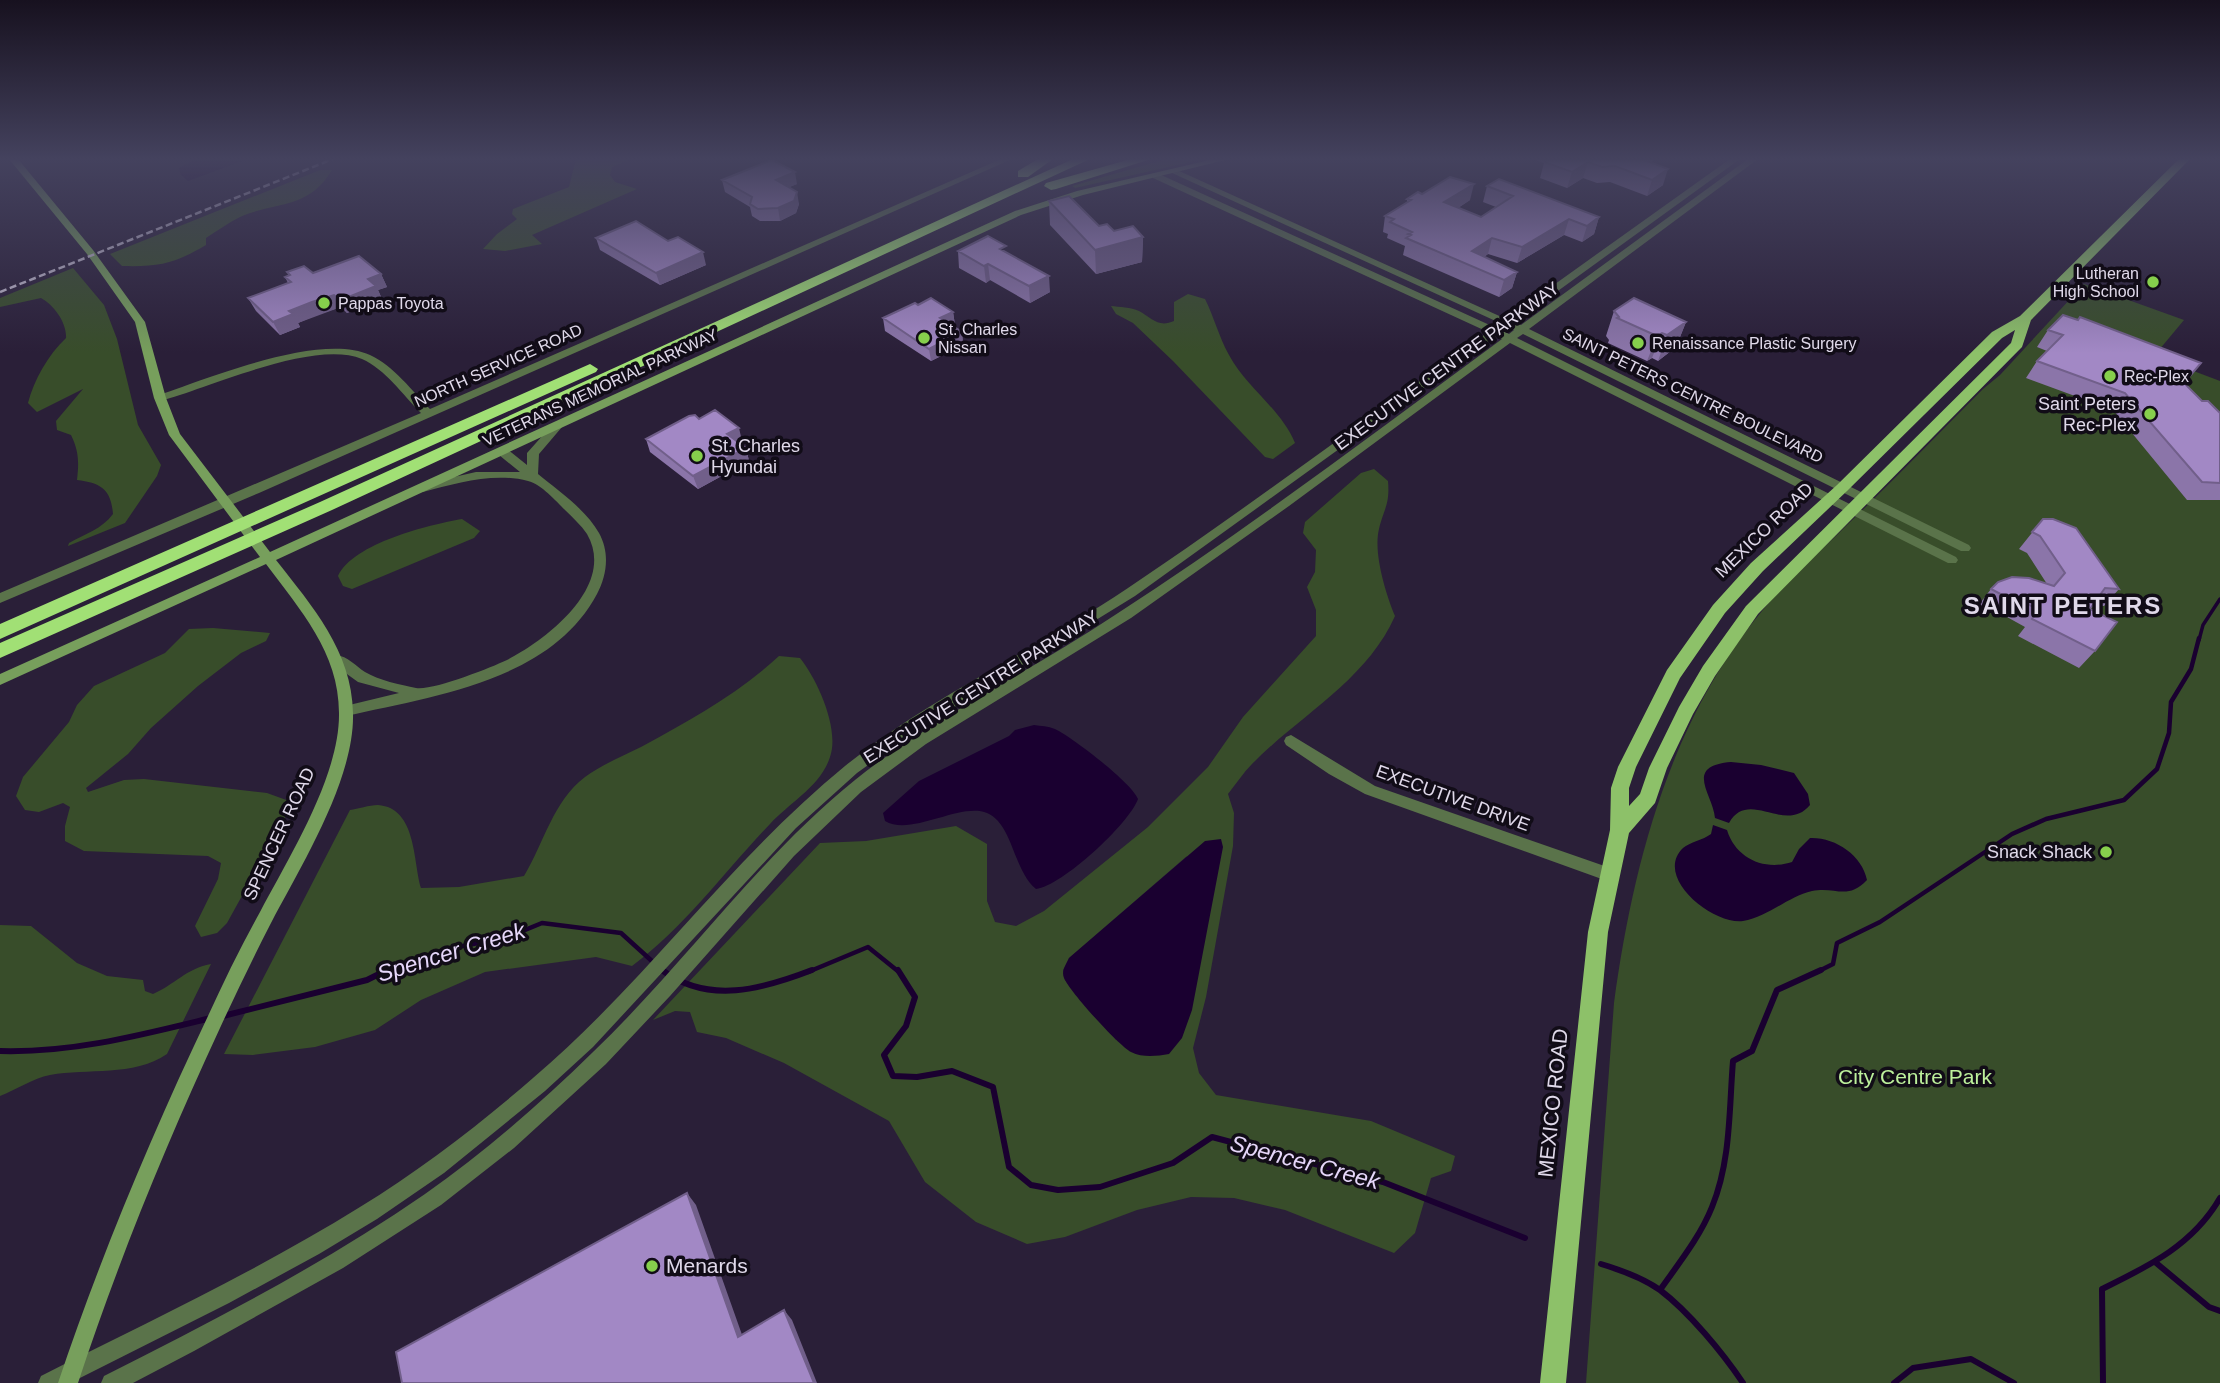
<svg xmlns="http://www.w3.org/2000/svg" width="2220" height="1383" font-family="Helvetica,sans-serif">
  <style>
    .green { fill: #384d2a; fill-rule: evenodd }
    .water { fill: #1a0030 }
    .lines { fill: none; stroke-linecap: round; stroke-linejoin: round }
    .stream-far2 { stroke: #1a0030; stroke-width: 3.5 }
    .stream-far1 { stroke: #1a0030; stroke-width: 4.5 }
    .stream { stroke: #1a0030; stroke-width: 6 }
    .minor { fill: #5a734a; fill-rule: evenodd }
    .tertiary { fill: #5a734a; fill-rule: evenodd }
    .secondary { fill: #779f5c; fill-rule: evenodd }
    .primary { fill: #8dc169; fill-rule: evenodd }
    .motorway { fill: #a1e075; fill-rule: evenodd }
    .rail { stroke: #c5bed0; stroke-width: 2.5; stroke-dasharray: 7 3.5; stroke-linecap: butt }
    .wall { fill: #8b75a9 }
    .shaded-wall { fill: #715f8a }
    .building { fill: #a288c5; stroke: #715f8a; stroke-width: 2 }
    .poi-dot { fill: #86cf4c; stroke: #110c17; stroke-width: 2.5 }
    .labels { text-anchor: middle; stroke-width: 7; stroke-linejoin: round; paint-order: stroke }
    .far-poi-label { font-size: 16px; fill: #e0d9ea; stroke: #110c17; text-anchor: start }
    .far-street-label { font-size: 16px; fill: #e0d9ea; stroke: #110c17 }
    .street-label { font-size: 18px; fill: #e0d9ea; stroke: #110c17 }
    .poi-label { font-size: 18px; fill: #e0d9ea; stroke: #110c17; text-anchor: end }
    .near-park-label { font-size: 21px; fill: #bdf19c; stroke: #110c17 }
    .near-street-label { font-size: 21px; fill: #e0d9ea; stroke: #110c17 }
    .near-poi-label { font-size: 21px; fill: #e0d9ea; stroke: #110c17; text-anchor: start }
    .near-water-label { font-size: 23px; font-style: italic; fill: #e6d7fa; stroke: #110c17 }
    .district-label { font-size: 24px; font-weight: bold; letter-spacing: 2px; fill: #e0d9ea; stroke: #110c17 }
  </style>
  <rect width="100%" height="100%" fill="#2a1f38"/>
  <!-- green -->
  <path class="green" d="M576,159H631L612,167L610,175L615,182L637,189L532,235L542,244L505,251L483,249L497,234L517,219L512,214L513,209L569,187Z
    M1166,159H1204L1075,188L1072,186Z
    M320,170H332C308,210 276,201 240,217C228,223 217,231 206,238V245C174,264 158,267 122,266L110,254Z
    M73,268L104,305L117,339L138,425L161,465L157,476L125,523L68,546L69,543C85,534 102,529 113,514C111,489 101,483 77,480C79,463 79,451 71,435L57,430L56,421L83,389L37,412L28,403C34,380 48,355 66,338C67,323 54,305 41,298L0,307V298Z
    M2084,284L2184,320L2154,356L2220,381V1383H1586L1614,1003C1633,864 1670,721 1762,611C1788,579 1819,553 1848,524C1894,480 1938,434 1983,389L2000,375Z
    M1188,294L1205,299C1214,317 1219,337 1229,355C1246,387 1281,409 1295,443L1273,459L1265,457L1173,361L1133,323L1116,314L1111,306C1119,307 1131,307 1139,311C1152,318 1158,328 1174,321V302Z
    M1374,469L1388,481C1390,505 1384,508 1379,529C1373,553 1386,594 1395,616C1366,681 1300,715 1252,764C1243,773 1236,784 1228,794L1234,813L1233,846L1206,997L1193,1048L1199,1073L1216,1095L1371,1121L1455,1156L1451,1171L1431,1178L1415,1233L1394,1253L1285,1210L1234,1198L1191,1197L1137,1210L1065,1237L1027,1244L976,1222L925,1182L889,1121L784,1063L726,1038L697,1032L690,1012L675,1011L653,1020L820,843L866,841L956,826L987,844V901L995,922L1016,926L1044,911L1148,827L1208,767L1243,717L1316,636V610L1307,587L1315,572L1316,550L1303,533L1305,522L1361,473ZM1187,856L1116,1040L1065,980L1063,970L1069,958Z
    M462,519L480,531L474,538L352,589L343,586L338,576C354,543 428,525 462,519Z
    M213,628L270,633L266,641L241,653L198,686L151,728L128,754L86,788L88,792L124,780L144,779L267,793L289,801L285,818L227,923L217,933L201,937L195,926L218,879L221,863L208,856L84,851L65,841V826L70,807L63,803L39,812L25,810L16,796L23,777L69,722L77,705L94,686L165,653L189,629Z
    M779,656L800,658C817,679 840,729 830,757C821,786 789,803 770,824C724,872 685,927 632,966L596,957L485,972L421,1000L375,1030L315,1047L253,1055L224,1054L350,810C358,809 369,805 378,805C417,808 413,862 421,888L459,887L524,876C544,843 553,801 585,777C601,765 623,756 641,747C690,720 738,694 779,656Z
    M0,925L31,926L77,963L107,976L143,980L145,991L153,994C176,984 185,969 211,964L167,1054C133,1077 88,1068 50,1075C33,1078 16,1090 0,1096Z"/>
  <!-- water -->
  <path class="water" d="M196,159H248L188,181L181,175L179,168Z
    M1034,725C1041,726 1048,726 1055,729C1072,737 1132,783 1138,799C1129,824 1062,886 1036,889C1013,870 1013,824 987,813C960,802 911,837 885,821L883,813L919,781L1009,736L1015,730Z
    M1731,762L1761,765L1794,773L1808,794L1810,805C1785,835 1749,788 1729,823L1715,818C1713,794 1683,766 1731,762Z
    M1713,825L1727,830C1736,859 1765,871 1792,862L1799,849L1810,838C1835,837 1862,855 1867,880C1847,901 1836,886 1812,891C1787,897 1768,917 1743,921C1713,925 1653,877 1683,848C1690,842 1703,840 1711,834Z
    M1221,839L1223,847L1192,1010L1182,1038L1169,1054C1157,1056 1143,1058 1131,1052C1118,1045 1070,992 1064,978C1061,971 1066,965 1069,958L1205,841Z"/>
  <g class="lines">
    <!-- stream-far2 -->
    <path class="stream-far2" d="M2199,640L2203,625L2220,599"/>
    <!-- stream-far1 -->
    <path class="stream-far1" d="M384,972L443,950L508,937L542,923L621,933L664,972
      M808,972L868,947L899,972
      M1817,972L1833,964L1837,943L1880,922L2012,834L2046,819L2124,800L2157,769L2169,733L2171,702L2191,669L2199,638"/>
    <!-- stream -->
    <path class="stream" d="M662,970C708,1005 763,989 812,970
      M898,970L915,997L906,1026L884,1055L893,1076L917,1077L952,1071L993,1087L1009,1167L1031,1185L1058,1190L1100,1187L1173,1163L1212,1137L1383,1182L1525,1238
      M223,1016L367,980L387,970
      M0,1051C73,1053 141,1035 211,1018
      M2155,1262L2209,1307L2220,1311
      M1601,1264C1621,1270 1643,1278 1660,1290C1689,1312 1723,1353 1743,1383
      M1660,1290C1679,1263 1700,1237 1712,1207C1731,1161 1729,1109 1733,1061L1752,1051L1777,990L1821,970
      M1894,1383L1913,1368L1971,1359L2014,1383
      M2103,1383L2102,1289C2149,1266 2193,1245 2220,1198"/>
    <!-- minor -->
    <path class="minor" d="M1291,735L1375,786L1616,870L1618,875L1616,880L1610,882L1365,794L1329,774L1286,745L1284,741L1286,737Z"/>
    <!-- tertiary -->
    <path class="tertiary" d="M1001,159H1012L259,493L0,603V593L421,413C403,395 385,369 362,359C313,339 210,388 160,401L156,400V396C207,379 319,332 370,355C394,366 412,391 430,409Z
      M1730,159H1740L1515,322L1521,325L1748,159H1758L1529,329L1969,545L1971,548L1969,551H1961L1523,334L1517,338L1956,557L1958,560L1956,563H1948L1510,343L1289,506L1131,618L926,744L861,792L794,856L670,996L606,1064L514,1148L441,1205L343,1268L194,1351L133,1383H101L104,1376C213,1321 324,1264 425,1194C485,1152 541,1103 593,1052C684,965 757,859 855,780C936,715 1030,672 1115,615C1248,529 1374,433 1502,339L1496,336L1135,596L914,732L857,773L796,828L593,1047L545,1091L444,1173L377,1219L319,1254L229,1303L70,1383H38L41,1376C148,1322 257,1271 360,1207C420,1170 479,1125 533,1078C645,983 731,859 845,766C931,696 1036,650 1128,588C1250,506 1368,417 1488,332L1153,178V174H1159L1494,327L1500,323L1170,172L1177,170L1506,319ZM1508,327L1514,330L1509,334L1503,331Z
      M556,424L562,427L539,454L538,474C559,491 586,510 599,533C610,553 607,575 597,594C550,682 432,696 346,716L341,715L339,711L341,707L399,693L358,682L333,664L331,660L333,656C345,653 355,666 365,672C378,680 401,685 416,688C432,691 490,668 507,660C546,640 617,586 587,534C581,525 573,518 565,510C556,501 541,484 528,481C494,472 456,483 423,492L417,488L423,484L476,472H520L499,455V449H507L527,465V453L552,425Z"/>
    <!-- secondary -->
    <path class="secondary" d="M9,159H18L93,250L145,322L166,398L180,434L270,552L1015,211L1077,191L1214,159H1229L1083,195L1021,215L276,560C312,606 352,651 353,713C355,779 301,866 271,923C253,958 236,993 220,1028C166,1144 118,1262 78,1383H58C100,1258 151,1136 208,1016C224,981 241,946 260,912C289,857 340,776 339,713C339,652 300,610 266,564L0,685V674L260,557L169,435L154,398L135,322L87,254Z"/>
    <!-- primary -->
    <path class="primary" d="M2179,159H2190L2031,320L2022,347L1758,614L1715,676L1693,714L1667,768L1655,803L1629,833L1608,932L1566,1383H1540L1588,932L1610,830L1611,788L1618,767L1667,670L1713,605L1751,563L1837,485L1992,332L2020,316ZM2015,330L2011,343L1746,606L1703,666L1679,707L1649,768L1640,794L1629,806V788L1636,767L1680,678L1725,613L1763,571L1847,491L2002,338Z"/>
    <!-- motorway -->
    <path class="motorway" d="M1038,159H1053L1028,177H1018V171Z
      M1073,159H1090L332,510L0,658V643L320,502Z
      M1131,159H1151L1056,189L1051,190L1044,186L1046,183Z
      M590,364L598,369L596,372L0,639V624Z"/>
    <!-- rail -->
    <path class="rail" d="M0,292L333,159"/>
  </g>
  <!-- wall -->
  <path class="wall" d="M1533,159H1653L1651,163L1663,185L1647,196L1610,182L1597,183L1583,178L1567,188L1540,178L1544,163Z
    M722,180L797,184L789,187L799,204L796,213L780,221H760L752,216L750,207L725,192Z
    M1487,186L1599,217L1594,234L1582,242L1564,235L1517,263L1488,254L1484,257L1517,272L1512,288L1499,297L1403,255L1405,246L1387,238L1388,234L1383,232L1385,216L1407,203V199L1422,194L1470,200L1458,208L1481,217L1496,207L1483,202Z
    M1049,201L1099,226L1114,231L1143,237L1142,262L1096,274L1050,225Z
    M596,238L668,241L706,265L660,285L600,250Z
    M958,251L1006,252L1050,292L1030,303L990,280L986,283L959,268Z
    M287,272L381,274L387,287L378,290L382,299L347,313L341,307L319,314L298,323L300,327L280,335L256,311L248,298L288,283L285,277L289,275Z
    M918,305L953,312L955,325L952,326L962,332L963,345L931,361L885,331L883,318Z
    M1614,311L1686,322L1676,347L1658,361L1652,358L1647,361L1608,343L1609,340L1606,336Z
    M2048,330L2184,383L2202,401L2220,413V500H2187L2113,410L2026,378L2037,361L2047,351L2037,347Z
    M699,419L742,441L738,443L746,448L749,461L698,489L650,452L646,439Z
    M2043,519L2119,589L2104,606H2092L2090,609L2095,651L2079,668L2018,636L2025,627L1998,612L1995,615L1978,606L1991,589L2047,584L2027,553L2019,549Z"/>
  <!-- shaded-wall -->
  <path class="shaded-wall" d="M1641,159H1653L1651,165L1636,175Z
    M1588,162L1583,178L1567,188L1572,172Z
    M1668,169L1663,185L1647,196L1652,180Z
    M795,172L797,184L778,192L776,180Z
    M1474,184L1470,200L1441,219L1444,202Z
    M797,192L799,204L796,213L780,221L778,208Z
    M1599,217L1594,234L1582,242L1587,226Z
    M1569,219L1564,235L1517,263L1522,247Z
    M1143,237L1142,262L1096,274L1095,250Z
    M1492,238L1488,254L1470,266L1472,251Z
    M703,252L706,265L660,285L656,273Z
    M988,264L990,280L986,283L984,266Z
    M1517,272L1512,288L1499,297L1504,280Z
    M381,274L387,287L378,290L382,299L347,313L341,300L368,279Z
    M1049,276L1050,292L1030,303L1029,286Z
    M334,295L341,307L298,323L300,327L280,335L273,322L289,311Z
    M953,312L955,325L942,331L940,318Z
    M1686,322L1676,347L1658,361L1667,335Z
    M962,332L963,345L931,361L929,349Z
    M1662,333L1652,358L1647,361L1657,336Z
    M739,428L742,441L730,447L727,434Z
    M746,448L749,461L698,489L693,476Z
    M687,1193L696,1205L746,1346L738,1337Z
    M784,1310L792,1320L817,1383H814Z"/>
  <!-- building -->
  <path class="building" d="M1548,159H1642L1668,169L1652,180L1615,166L1602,167L1588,162L1572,172L1544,162Z
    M772,160L795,172L776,180L797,192L794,201L778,208L758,209L750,204L752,197L722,180Z
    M1450,177L1474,184L1444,202L1481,217L1513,196L1487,186L1499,179L1599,217L1587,226L1569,219L1522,247L1492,238L1472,251L1517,272L1504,280L1406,238L1411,235L1408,234L1412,232L1390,222L1394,219L1385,216L1411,200L1407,199L1418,192L1422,194Z
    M1069,196L1099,226L1107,224L1114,231L1133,226L1143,237L1095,250L1049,201Z
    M636,221L668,241L678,237L703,252L656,273L596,238Z
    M988,236L1006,246L1000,249L1049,276L1029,286L988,264L984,266L958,251Z
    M359,256L381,274L368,279L376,286L341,300L334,295L312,302L289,311L293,314L273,322L248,298L291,282L285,277L290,275L287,272L304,266L313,273Z
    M931,298L953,312L940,318L962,332L929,349L883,318L915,303L918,305Z
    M1634,298L1686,322L1667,335L1662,333L1657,336L1617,318L1619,317L1614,311Z
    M2063,315L2078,320L2080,317L2201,363L2184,383L2202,401H2208L2220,413V483L2202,482L2125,393L2037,361L2063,335L2048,330Z
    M715,410L739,428L727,434L746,448L693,476L646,439L689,416L695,415L699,419Z
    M2043,519H2053L2076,528L2119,589L2105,588L2090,609L2117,622L2095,651L2032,619L2039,610L2011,595L2008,598L1991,589L1998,582L2012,577L2029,578L2054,586L2065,573L2040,536L2032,532Z
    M687,1193L738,1337L784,1310L814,1383H402L396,1352Z"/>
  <!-- sky -->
  <linearGradient id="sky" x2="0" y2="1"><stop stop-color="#17111f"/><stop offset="0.45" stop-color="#44425e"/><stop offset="1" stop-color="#44425e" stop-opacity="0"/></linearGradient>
  <rect width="2220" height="353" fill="url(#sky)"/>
  <!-- markers -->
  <g class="poi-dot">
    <circle cx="2153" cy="282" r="7"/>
    <circle cx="324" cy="303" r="7"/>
    <circle cx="924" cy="338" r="7"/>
    <circle cx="1638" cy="343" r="7"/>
    <circle cx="2110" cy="376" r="7"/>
    <circle cx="2150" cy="414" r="7"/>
    <circle cx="697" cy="456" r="7"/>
    <circle cx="2106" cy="852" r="7"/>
    <circle cx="652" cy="1266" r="7"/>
  </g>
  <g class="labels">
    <!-- far-poi labels -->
    <g class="far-poi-label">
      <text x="2139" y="279" text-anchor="end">Lutheran<tspan x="2139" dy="18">High School</tspan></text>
      <text x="338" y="309">Pappas Toyota</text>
      <text x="938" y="335">St. Charles<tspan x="938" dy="18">Nissan</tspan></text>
      <text x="1652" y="349">Renaissance Plastic Surgery</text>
      <text x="2124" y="382">Rec-Plex</text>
    </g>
    <!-- far-street labels -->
    <g class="far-street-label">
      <text transform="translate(498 365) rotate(-24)" y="6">NORTH SERVICE ROAD</text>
      <text transform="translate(600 387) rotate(-25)" y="6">VETERANS MEMORIAL PARKWAY</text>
      <text transform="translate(1693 395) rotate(26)" y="6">SAINT PETERS CENTRE BOULEVARD</text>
    </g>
    <!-- street labels -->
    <g class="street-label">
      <text transform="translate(1447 366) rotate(-36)" y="6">EXECUTIVE CENTRE PARKWAY</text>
      <text transform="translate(1764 530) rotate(-44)" y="6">MEXICO ROAD</text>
      <text transform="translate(981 687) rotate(-32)" y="6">EXECUTIVE CENTRE PARKWAY</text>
      <text transform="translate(1453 798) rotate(20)" y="6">EXECUTIVE DRIVE</text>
      <text transform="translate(279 834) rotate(-65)" y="6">SPENCER ROAD</text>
    </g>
    <!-- poi labels -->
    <g class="poi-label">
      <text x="2136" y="410">Saint Peters<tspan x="2136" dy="21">Rec-Plex</tspan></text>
      <text x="711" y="452" text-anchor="start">St. Charles<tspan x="711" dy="21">Hyundai</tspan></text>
      <text x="2092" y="858">Snack Shack</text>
    </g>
    <!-- near-park labels -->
    <g class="near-park-label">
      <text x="1915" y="1084">City Centre Park</text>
    </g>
    <!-- near-street labels -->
    <g class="near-street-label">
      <text transform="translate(1553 1103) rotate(-84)" y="7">MEXICO ROAD</text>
    </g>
    <!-- near-poi labels -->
    <g class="near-poi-label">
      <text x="666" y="1273">Menards</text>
    </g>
    <!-- near-water labels -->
    <g class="near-water-label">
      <text transform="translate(451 952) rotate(-17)" y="8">Spencer Creek</text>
      <text transform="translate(1305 1162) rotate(15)" y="8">Spencer Creek</text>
    </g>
    <!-- district labels -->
    <g class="district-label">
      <text x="2063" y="614">SAINT PETERS</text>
    </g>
  </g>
</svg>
